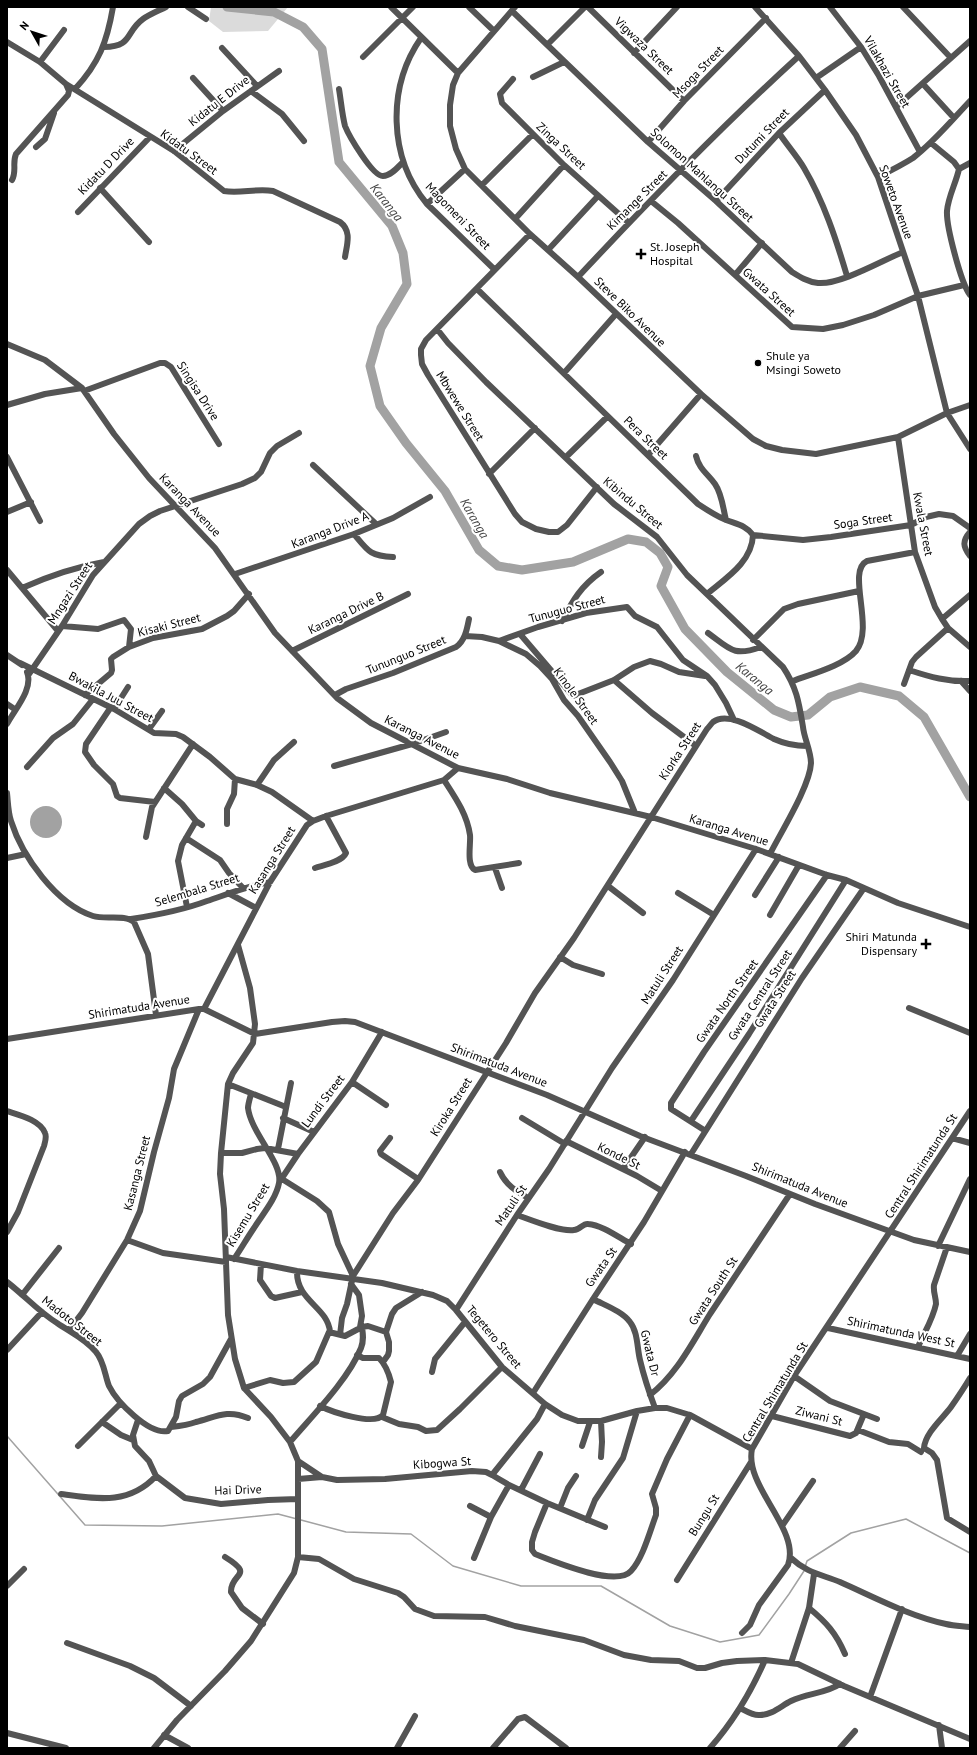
<svg xmlns="http://www.w3.org/2000/svg" width="977" height="1755" font-family="'PT Sans',sans-serif">
  <style>
    .green { fill: #dbdbdb }
    .water { fill: #a2a2a2 }
    .lines { fill: none; stroke-linecap: round; stroke-linejoin: round }
    .stream { stroke: #a2a2a2; stroke-width: 1.5 }
    .river { stroke: #a2a2a2; stroke-width: 9 }
    .minor { stroke: #545454; stroke-width: 6 }
    .poi-dot { fill: #000; stroke: #fff; stroke-width: 1.5 }
    .labels { text-anchor: middle; stroke-width: 4; stroke-linejoin: round; paint-order: stroke }
    .street-label { font-size: 12px; fill: #000; stroke: #fff }
    .poi-label { font-size: 12px; fill: #000; stroke: #fff; text-anchor: start }
    .water-label { font-size: 13px; font-style: italic; fill: #434343; stroke: #fff }
  </style>
  <rect width="100%" height="100%" fill="#fff"/>
  <!-- green -->
  <path class="green" d="M211,7H288L268,31L223,32L209,21Z"/>
  <!-- water -->
  <path class="water" d="M30 822a16 16 0 1 1 32 0a16 16 0 1 1-32 0Z"/>
  <g class="lines">
    <!-- stream -->
    <path class="stream" d="M7,1436L85,1525L162,1526L278,1514L297,1519
      M301,1520L346,1532L411,1534L453,1566L521,1586H601L670,1626L720,1642L759,1635L789,1594L804,1571
      M805,1567L807,1561L851,1533L906,1519L970,1553"/>
    <!-- river -->
    <path class="river" d="M227,7L274,12L303,27L322,49L339,162L392,226L403,253L407,284L381,328L370,366L380,406L406,443L445,491L479,550L498,566L522,570L573,562L628,539L646,542L660,553L668,567L661,586L685,629L727,672L774,710L791,717L808,715L830,697L860,687L899,696L924,717L970,797"/>
    <!-- minor -->
    <path class="minor" d="M188,7L206,19
      M391,7L458,73
      M469,7L494,31
      M515,7L458,73L453,85L450,105V126L456,149L465,169L530,234L578,277L701,394L753,439L766,446L782,450L816,454L898,437L947,413L970,405
      M588,7L684,101
      M755,7L799,56L825,90L856,135L878,177L918,296L947,413L970,449
      M830,7L861,47L879,76L920,152
      M903,7L951,58
      M512,11L648,142L716,201L792,272C800,277 808,282 818,283C840,285 881,261 903,252
      M421,38C387,87 388,157 427,204L495,270
      M7,42L40,62L66,84L174,151L224,191C240,194 256,188 273,191L340,222C352,231 347,244 345,257
      M547,45L585,7
      M104,47C133,47 125,32 143,19C150,14 158,11 166,7
      M222,48L257,86
      M634,53L677,7
      M363,57L413,7
      M40,62L64,30
      M533,77L564,62
      M193,78L223,111
      M816,78L861,47
      M513,79L500,94L502,103L564,165L629,223
      M923,84L954,118
      M75,89C99,63 107,42 113,7
      M339,89C341,101 342,114 345,126C349,136 373,177 383,176C391,176 398,167 403,162
      M251,91L282,114L304,141
      M896,107L970,41
      M779,133C787,145 797,156 804,168C824,202 836,239 847,276
      M648,142L684,101L766,18
      M931,143L954,162L959,169C956,183 948,197 947,211C946,226 961,283 970,295
      M36,147L45,139L54,113
      M174,151L223,111L279,71
      M959,169L970,163
      M878,177C890,171 902,165 913,158C934,142 952,120 970,101
      M12,180C17,171 12,163 16,154L68,95L69,91L66,84
      M482,185L532,135
      M100,188L149,242
      M651,201L678,223L792,327L823,329L843,325L874,315L918,296L964,285
      M716,201L779,133L825,90
      M427,204L465,169
      M78,212L150,137
      M515,219L564,165
      M530,234L426,340L421,349V355L422,364L428,375L515,514L522,522L536,529L549,532H558L567,525L597,487
      M548,250L598,196
      M735,275L762,243
      M578,277C649,201 722,126 799,56
      M477,289L698,504C707,510 716,516 726,520C736,524 746,525 753,535C752,562 726,578 707,594
      M437,329L448,343L486,382L614,504L657,537L687,575L783,667C797,688 799,703 803,727C804,738 811,751 811,763C810,786 781,832 770,854
      M7,344L45,360L82,388L114,434L149,478L215,548L275,633L337,698L371,723L458,768L507,779L550,793L651,817L756,849L827,875L846,880L898,903L970,927
      M564,373L616,314
      M84,391L160,363H165L171,367L219,444
      M7,405L45,394L82,388
      M898,437L915,552L935,607L942,619L948,628L970,647
      M648,455L701,394
      M696,456C699,469 708,474 715,484C722,494 723,508 726,520
      M7,457L40,521
      M566,457L607,417
      M313,465L376,524
      M489,474L535,428
      M7,512L31,502
      M970,532C962,541 963,547 970,556
      M354,534C368,551 370,556 393,557
      M753,535L803,540L831,537L911,525L926,517L939,514L953,516L970,528
      M7,570L58,631
      M235,574L354,534L393,518L430,497
      M22,588C49,576 75,567 104,562
      M942,619L970,595
      M562,621C573,600 581,586 601,572
      M62,626L98,629L124,620L131,629L129,647
      M708,633C730,649 733,657 761,647
      M520,634L573,696L614,680L634,667L650,661L661,664L679,672L705,676
      M465,636L482,637L499,641L526,654L540,666L552,679L564,700L578,716L610,762L622,781L635,813
      M753,640L784,609L798,604L859,591
      M499,641L538,627L586,613L627,607L635,616L657,627L683,660L707,676L715,685L726,703L734,720
      M292,651L408,594
      M7,655L22,665
      M20,663L114,709L154,733L176,734L183,737L210,757L235,779L257,785L272,792L313,821
      M909,670C930,677 948,682 970,681
      M29,674L62,626L93,575L139,524L150,516L160,511L242,484L255,478L261,472L270,453L277,446L299,433
      M614,680L652,713L696,746
      M793,681C811,674 843,666 856,651C875,628 846,571 867,561L915,552
      M961,681L970,691
      M904,684L912,662L916,657L948,628
      M85,695L111,673L112,670L111,659L113,657L129,647L153,638L202,629L227,616L234,611L249,594
      M335,695L346,689L393,673L456,647C465,641 467,629 469,619
      M7,704L13,708
      M111,707L86,744L85,752L94,765L113,784L117,796L120,798L155,802
      M114,709L128,687
      M7,724C14,710 34,689 27,672
      M149,729L162,711
      M334,766L412,744L446,732
      M27,767L53,738L73,724L93,699
      M444,780C455,797 467,814 470,835C471,844 466,865 475,870L519,863
      M257,785L274,760L294,742
      M164,788L182,804L196,821L202,825
      M7,793C8,802 8,812 11,821C22,856 56,904 93,916C105,920 125,914 134,922L148,954L156,1015
      M227,824V809L234,794L235,779
      M146,837L152,807L193,744
      M186,838L220,860L229,873L243,888
      M7,858L26,854
      M315,868C324,865 342,862 346,853L326,816
      M495,868L502,888
      M608,886L643,913
      M228,893L256,908
      M678,893L714,915
      M755,895L779,857
      M187,907L178,861L182,845L196,821
      M770,915L799,865
      M131,919C157,915 183,910 207,901C228,894 248,886 270,882
      M560,957L573,965L602,974
      M909,1008L970,1033
      M204,1009L270,882L307,825L313,821L326,816L444,780L458,768
      M7,1039L199,1009H204L255,1034L332,1022L345,1021L355,1022L547,1095L640,1136L746,1176L815,1204L914,1240L970,1252
      M352,1082L386,1105
      M228,1084L286,1107
      M7,1111C19,1115 40,1120 45,1133C47,1137 45,1142 44,1146L18,1212L7,1232
      M283,1118L314,1132
      M522,1118L565,1144
      M691,1121L749,1034L846,880
      M704,1130L671,1109V1103L704,1052L827,875
      M390,1138L380,1151L381,1154L418,1179
      M952,1138L970,1143
      M566,1141L637,1176L662,1191
      M278,1149L291,1083
      M221,1153H242L257,1149L265,1148L298,1154
      M691,1154L802,978L864,888
      M623,1169L645,1137
      M500,1172C506,1185 516,1191 528,1198
      M282,1179L317,1201L329,1212L338,1244L353,1276
      M280,1181L298,1154L352,1082L382,1032
      M517,1215C531,1220 560,1232 574,1230C580,1230 583,1223 588,1224C602,1225 618,1237 631,1244
      M127,1240L163,1253L226,1262
      M938,1246L970,1179
      M226,1257L297,1271L382,1283L433,1295L447,1301L456,1310L502,1367L545,1404L562,1415L578,1421H601L637,1411L655,1408H667L690,1415L752,1449
      M234,1259C241,1249 247,1238 254,1228C262,1215 276,1199 279,1183C283,1163 251,1133 248,1108C248,1104 250,1098 251,1094
      M261,1264L260,1280L271,1296L275,1298L302,1292
      M297,1271C296,1301 328,1307 330,1332
      M7,1282C24,1295 39,1312 57,1323C70,1332 86,1339 96,1352C104,1361 105,1376 109,1386C117,1402 149,1435 168,1431L176,1417L179,1401L182,1396L203,1384L210,1377L231,1339
      M351,1284L359,1295L362,1316L360,1327
      M22,1295L59,1248
      M593,1299C604,1305 622,1311 630,1322C638,1332 637,1348 640,1360C644,1377 649,1392 655,1408
      M456,1310L517,1215L549,1169L612,1068L673,980L756,849
      M828,1328L970,1359
      M69,1330L82,1313L127,1240L140,1211L154,1152L169,1098L174,1069L199,1009
      M340,1335L342,1318L347,1304L353,1276L393,1213L418,1180L506,1043L535,993L574,938L707,729C709,727 711,724 713,722C729,710 760,732 774,739C785,744 795,746 807,746
      M918,1347C924,1333 933,1319 936,1304C936,1297 933,1292 934,1285L947,1247
      M7,1350L42,1312
      M957,1356L970,1334
      M383,1362L388,1355L389,1351V1342L386,1332L392,1314L396,1308L422,1292
      M432,1372L435,1359L465,1322
      M794,1376L830,1401L877,1419
      M970,1378C964,1388 958,1397 951,1407C943,1418 925,1433 924,1448L932,1453L937,1460L947,1518L970,1532
      M244,1388L270,1380L283,1383L294,1382L316,1362L329,1332L345,1336L362,1327L368,1326L386,1332
      M533,1393L593,1299L644,1222L685,1152
      M650,1395C677,1374 692,1343 710,1314C737,1274 763,1234 790,1194
      M320,1406C332,1412 374,1426 383,1415L391,1382C389,1374 385,1364 379,1358H363L357,1355
      M772,1416L850,1436L856,1433L864,1414
      M382,1417L399,1424L418,1427L426,1431L437,1430L460,1409L502,1367
      M138,1420L133,1435L135,1446L149,1461L156,1476L185,1498L221,1504L268,1500L298,1499
      M601,1421L602,1442L601,1457
      M102,1422L121,1435L133,1440
      M171,1427C180,1426 188,1425 196,1422C216,1417 227,1409 248,1418
      M858,1430L889,1442L908,1444L921,1452
      M290,1442C313,1415 348,1380 361,1348C364,1341 363,1334 362,1327
      M78,1446L121,1403
      M582,1446L590,1422
      M298,1461L322,1477L337,1480L385,1479L472,1471L486,1472L492,1475L509,1485L547,1503L605,1527
      M492,1475L537,1419L545,1404
      M298,1479L322,1477
      M521,1490L540,1454
      M61,1494C98,1499 129,1505 156,1476
      M547,1503L535,1532L532,1542V1550L535,1554C553,1561 616,1588 631,1571C643,1558 650,1531 656,1515V1508L652,1494L667,1459L690,1415
      M470,1506L491,1517
      M560,1508L568,1488L576,1476
      M587,1520L595,1500L623,1458L637,1411
      M782,1526L813,1481
      M225,1557C256,1576 230,1573 231,1592L242,1608L263,1624
      M298,1557L319,1559L354,1579L398,1593L404,1597L415,1609L434,1616L485,1617L515,1626L584,1640L624,1655L651,1660L679,1661L697,1668H705L722,1663L737,1661L765,1660L798,1664L844,1686L970,1739
      M474,1558L491,1517L509,1485
      M791,1558C807,1573 820,1574 840,1582C874,1597 909,1616 946,1624C954,1626 962,1626 970,1627
      M677,1580L751,1462
      M7,1586L24,1569
      M809,1608C826,1622 836,1633 845,1654
      M742,1633L750,1625L759,1605L788,1565C801,1529 744,1487 752,1449L794,1376L970,1111
      M67,1643L130,1666L154,1678L191,1706
      M791,1663L809,1608L814,1574
      M870,1697L902,1609
      M740,1708C746,1711 753,1716 760,1715C772,1715 781,1706 791,1701C807,1693 825,1694 840,1684
      M939,1725L942,1748
      M7,1733L66,1748
      M164,1735L188,1748
      M154,1748L177,1720L225,1671L251,1641L294,1573L298,1557V1461L290,1442L271,1417L244,1388L235,1359L228,1315L224,1209L220,1174L221,1153L228,1084L233,1073L253,1043L255,1024L250,988L238,945
      M397,1748L415,1716
      M493,1748L518,1719L525,1717L566,1748
      M710,1748C733,1722 751,1692 765,1660
      M840,1748L855,1731"/>
  </g>
  <!-- markers -->
  <g class="poi-dot">
    <path d="M639 248h4v4h4v4h-4v4h-4v-4h-4v-4h4z"/>
    <circle cx="758" cy="363" r="4"/>
    <path d="M924 938h4v4h4v4h-4v4h-4v-4h-4v-4h4z"/>
  </g>
  <g class="labels">
    <!-- street labels -->
    <g class="street-label">
      <text transform="translate(644 46) rotate(44)" y="4">Vigwaza Street</text>
      <text transform="translate(698 72) rotate(-46)" y="4">Msoga Street</text>
      <text transform="translate(887 72) rotate(60)" y="4">Vilakhazi Street</text>
      <text transform="translate(219 101) rotate(-38)" y="4">Kidatu E Drive</text>
      <text transform="translate(762 136) rotate(-46)" y="4">Dutumi Street</text>
      <text transform="translate(561 146) rotate(43)" y="4">Zinga Street</text>
      <text transform="translate(189 152) rotate(36)" y="4">Kidatu Street</text>
      <text transform="translate(106 166) rotate(-46)" y="4">Kidatu D Drive</text>
      <text transform="translate(702 175) rotate(42)" y="4">Solomon Mahlangu Street</text>
      <text transform="translate(637 200) rotate(-45)" y="4">Kimange Street</text>
      <text transform="translate(896 202) rotate(70)" y="4">Soweto Avenue</text>
      <text transform="translate(458 216) rotate(46)" y="4">Magomeni Street</text>
      <text transform="translate(769 292) rotate(42)" y="4">Gwata Street</text>
      <text transform="translate(630 312) rotate(44)" y="4">Steve Biko Avenue</text>
      <text transform="translate(198 391) rotate(57)" y="4">Singisa Drive</text>
      <text transform="translate(460 406) rotate(58)" y="4">Mbwewe Street</text>
      <text transform="translate(646 438) rotate(44)" y="4">Pera Street</text>
      <text transform="translate(633 503) rotate(40)" y="4">Kibindu Street</text>
      <text transform="translate(190 505) rotate(46)" y="4">Karanga Avenue</text>
      <text transform="translate(863 521) rotate(-8)" y="4">Soga Street</text>
      <text transform="translate(923 524) rotate(79)" y="4">Kwala Street</text>
      <text transform="translate(330 530) rotate(-21)" y="4">Karanga Drive A</text>
      <text transform="translate(70 593) rotate(-57)" y="4">Mngazi Street</text>
      <text transform="translate(567 609) rotate(-15)" y="4">Tunuguo Street</text>
      <text transform="translate(346 613) rotate(-26)" y="4">Karanga Drive B</text>
      <text transform="translate(169 625) rotate(-14)" y="4">Kisaki Street</text>
      <text transform="translate(406 655) rotate(-22)" y="4">Tununguo Street</text>
      <text transform="translate(576 696) rotate(54)" y="4">Kinole Street</text>
      <text transform="translate(111 697) rotate(28)" y="4">Bwakila Juu Street</text>
      <text transform="translate(422 737) rotate(27)" y="4">Karanga Avenue</text>
      <text transform="translate(680 751) rotate(-57)" y="4">Kiorka Street</text>
      <text transform="translate(729 830) rotate(17)" y="4">Karanga Avenue</text>
      <text transform="translate(272 860) rotate(-58)" y="4">Kasanga Street</text>
      <text transform="translate(197 890) rotate(-17)" y="4">Selembala Street</text>
      <text transform="translate(662 975) rotate(-57)" y="4">Matuli Street</text>
      <text transform="translate(760 995) rotate(-57)" y="4">Gwata Central Street</text>
      <text transform="translate(775 999) rotate(-57)" y="4">Gwata Street</text>
      <text transform="translate(727 1001) rotate(-55)" y="4">Gwata North Street</text>
      <text transform="translate(139 1007) rotate(-9)" y="4">Shirimatuda Avenue</text>
      <text transform="translate(499 1065) rotate(21)" y="4">Shirimatuda Avenue</text>
      <text transform="translate(323 1101) rotate(-53)" y="4">Lundi Street</text>
      <text transform="translate(451 1107) rotate(-58)" y="4">Kiroka Street</text>
      <text transform="translate(619 1156) rotate(26)" y="4">Konde St</text>
      <text transform="translate(921 1166) rotate(-57)" y="4">Central Shirimatunda St</text>
      <text transform="translate(137 1173) rotate(-76)" y="4">Kasanga Street</text>
      <text transform="translate(800 1185) rotate(22)" y="4">Shirimatuda Avenue</text>
      <text transform="translate(511 1205) rotate(-56)" y="4">Matuli St</text>
      <text transform="translate(248 1215) rotate(-59)" y="4">Kisemu Street</text>
      <text transform="translate(601 1267) rotate(-55)" y="4">Gwata St</text>
      <text transform="translate(713 1291) rotate(-57)" y="4">Gwata South St</text>
      <text transform="translate(72 1321) rotate(38)" y="4">Madoto Street</text>
      <text transform="translate(901 1332) rotate(12)" y="4">Shirimatunda West St</text>
      <text transform="translate(494 1337) rotate(50)" y="4">Tegetero Street</text>
      <text transform="translate(650 1353) rotate(76)" y="4">Gwata Dr</text>
      <text transform="translate(775 1392) rotate(-59)" y="4">Central Shimatunda St</text>
      <text transform="translate(819 1416) rotate(14)" y="4">Ziwani St</text>
      <text transform="translate(442 1463) rotate(-4)" y="4">Kibogwa St</text>
      <text transform="translate(238 1490) rotate(-2)" y="4">Hai Drive</text>
      <text transform="translate(704 1515) rotate(-58)" y="4">Bungu St</text>
    </g>
    <!-- poi labels -->
    <g class="poi-label">
      <text x="650" y="251">St. Joseph<tspan x="650" dy="14">Hospital</tspan></text>
      <text x="766" y="360">Shule ya<tspan x="766" dy="14">Msingi Soweto</tspan></text>
      <text x="917" y="941" text-anchor="end">Shiri Matunda<tspan x="917" dy="14">Dispensary</tspan></text>
    </g>
    <!-- water labels -->
    <g class="water-label">
      <text transform="translate(387 202) rotate(52)" y="5">Karanga</text>
      <text transform="translate(475 518) rotate(60)" y="5">Karanga</text>
      <text transform="translate(755 678) rotate(39)" y="5">Karanga</text>
    </g>
  </g>
  <!-- border -->
  <rect width="977" height="1755" fill="none" stroke="#000000" stroke-width="16"/>
  <!-- north arrow -->
  <g transform="translate(32 32) rotate(309)" stroke="#ffffff" stroke-width="3" paint-order="stroke">
  <path d="M0-3L7 15L0 10L-7 15Z" fill="#000000"/>
  <text y="-6" font-size="11" font-weight="bold" text-anchor="middle" fill="#000000">N</text>
  </g>
</svg>
